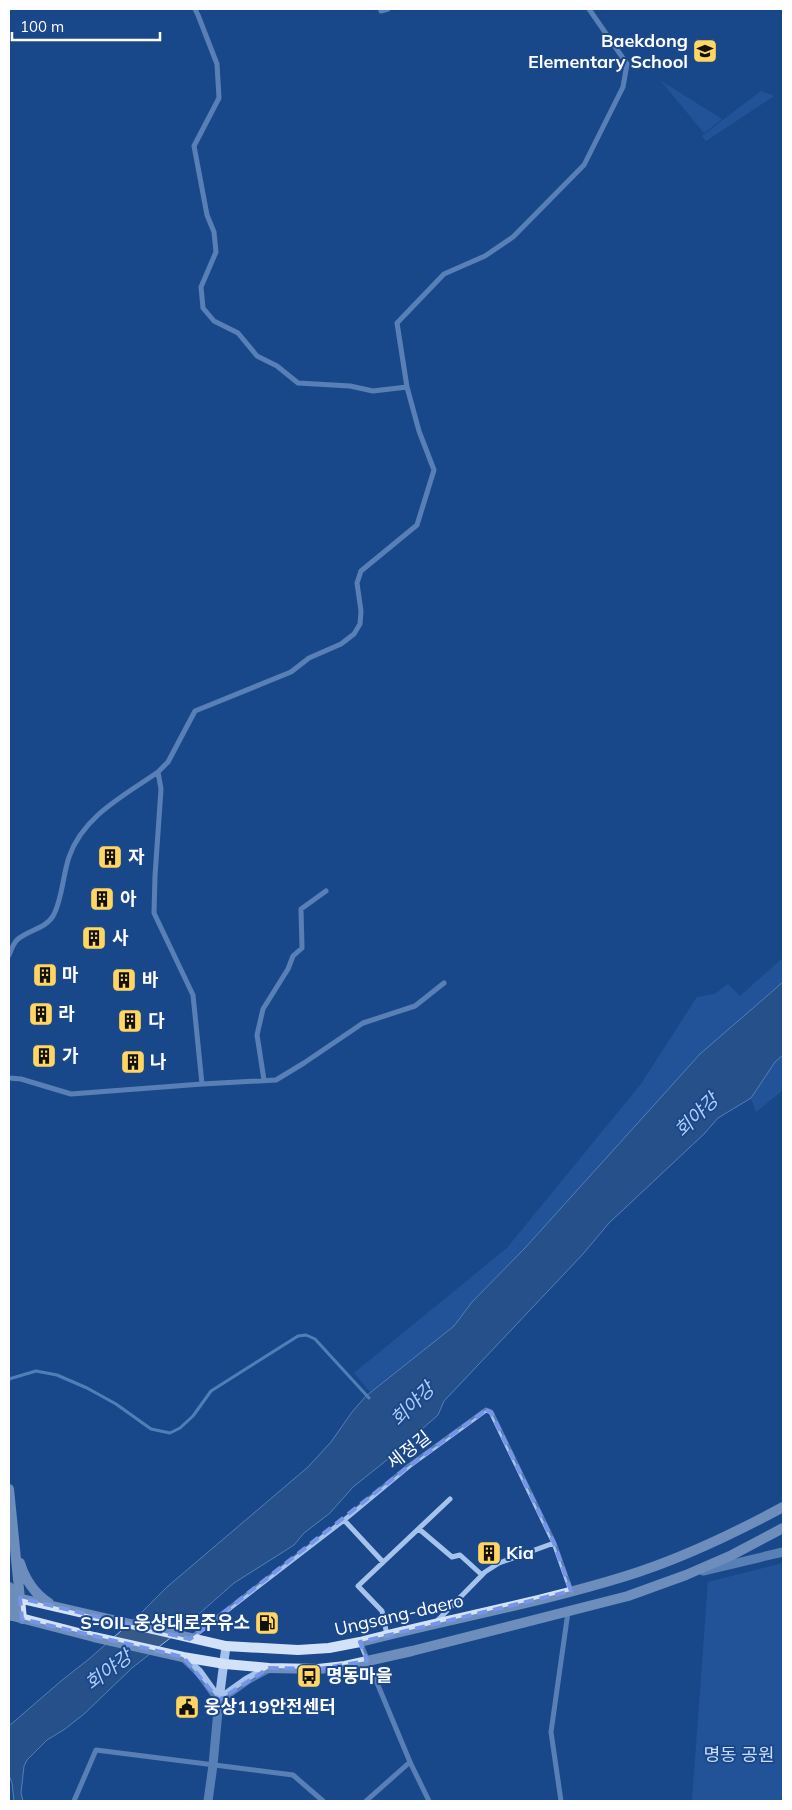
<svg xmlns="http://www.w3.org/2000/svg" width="792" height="1810" font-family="Mulish,'Noto Sans KR',sans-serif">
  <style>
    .green { fill: #2d61a9 }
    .water { fill: #37598a; stroke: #98beef }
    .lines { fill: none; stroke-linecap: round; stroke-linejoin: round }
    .stream { stroke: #98beef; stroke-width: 3 }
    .minor { stroke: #a5c3ed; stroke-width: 5 }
    .tertiary { stroke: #a5c3ed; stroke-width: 9 }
    .secondary { stroke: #d2e2f9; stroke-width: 10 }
    .marked { fill: none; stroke: #7795e8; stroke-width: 4; stroke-dasharray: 10 6; stroke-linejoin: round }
    .labels { text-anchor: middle; stroke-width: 4; stroke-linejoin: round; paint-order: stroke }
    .poi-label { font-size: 18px; font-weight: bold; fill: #fff; stroke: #1a488b; text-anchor: start }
    .street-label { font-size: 18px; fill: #fff; stroke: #1a488b }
    .park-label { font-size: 18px; fill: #cadef9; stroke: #1a488b }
    .water-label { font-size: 19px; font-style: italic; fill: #b1cef4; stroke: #1a488b }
  </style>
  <rect width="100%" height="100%" fill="#1a488b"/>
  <!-- green -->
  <path class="green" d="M661,81L722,119L704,133Z
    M761,91L774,96L706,141L702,136Z
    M783,958V982L700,1054L525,1248L472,1302L454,1326L370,1392L354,1373L507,1248L641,1084L697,997L715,994L728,984L740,996Z
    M783,1055V1090L756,1112L751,1098L775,1062Z
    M783,1563V1801H692L708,1582Z"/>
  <!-- water -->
  <path class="water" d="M783,982V1055L775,1062L751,1098L718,1118L704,1134L609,1223L583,1254L444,1401L438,1415L388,1459L353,1487L330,1513L304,1533L294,1545L234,1583L183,1628L132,1668L84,1714L65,1729L47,1740L27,1760L24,1766L21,1793L23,1801H14L12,1783L9,1775V1726L61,1681L89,1659L138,1616L167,1587L308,1467L331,1442L352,1412L366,1396L454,1326L472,1302L525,1248L700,1054Z"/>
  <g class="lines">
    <!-- stream -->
    <path class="stream" d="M9,1379L36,1371L57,1375L87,1388L116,1404L151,1429L170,1433L180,1428L193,1416L211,1391L298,1336L306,1335L315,1339L369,1398"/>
    <!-- minor -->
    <path class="minor" d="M195,9L198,15L217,64L219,98L194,146L207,215L214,232L216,252L201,287L203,308L214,321L238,333L257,356L277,366L298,383L350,386L373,391L407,387
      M381,11L388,9
      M9,955C11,950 14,942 18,939C29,930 46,928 53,916C62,901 63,874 69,857C83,816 125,795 158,772
      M9,1078L21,1079L71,1094L202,1084L276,1080L304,1063L363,1023L415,1006L444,983
      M264,1080L257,1035L263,1009L288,969L293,956L302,948L301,909L326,891
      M202,1084L193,995L154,913L155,876L161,789L158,772L168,762L195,711L291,672L309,658L341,644L354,634L360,624L361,611L357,583L361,571L417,525L434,470L419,431L407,387L397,323L444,274L485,256L513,237L584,165L623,87L627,64L589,9
      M344,1520L383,1562
      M419,1529L452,1557L460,1555L482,1575
      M436,1622L485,1572L499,1563L554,1543
      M387,1635L382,1611L358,1586L450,1499
      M191,1638L344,1520L409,1466L486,1410L491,1412L554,1543L571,1591
      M360,1642L410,1762L429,1801
      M74,1801L96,1750L293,1775L323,1801
      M366,1801L410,1762
      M561,1801L551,1732L568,1612"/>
    <!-- tertiary -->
    <path class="tertiary" d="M703,1571L783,1552
      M183,1657L199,1672L219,1700L247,1680L269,1668
      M208,1801L213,1765L219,1700L226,1646"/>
    <!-- secondary -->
    <path class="secondary" d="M9,1489L22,1619
      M20,1563C25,1579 35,1594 49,1603
      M9,1587L12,1616
      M9,1596L226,1646L298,1650L329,1648L360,1642C448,1619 539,1603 626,1576C681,1559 733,1534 783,1507
      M9,1615L94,1637L183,1657L225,1664L269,1668L318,1669L345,1666L412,1651L628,1596L686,1575L732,1555L783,1528"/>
  </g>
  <!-- marked area -->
  <path d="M0 0H792V1810H0ZM486,1410L491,1412L554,1543L571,1591L360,1642L367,1661L318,1669L269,1668L219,1700L183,1657L22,1619L20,1598L190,1639L409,1466Z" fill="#1a488b" fill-opacity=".55" fill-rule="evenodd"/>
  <path class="marked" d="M486,1410L491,1412L554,1543L571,1591L360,1642L367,1661L318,1669L269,1668L219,1700L183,1657L22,1619L20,1598L190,1639L409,1466Z"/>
  <!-- icons -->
  <defs>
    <symbol id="school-square" viewBox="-11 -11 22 22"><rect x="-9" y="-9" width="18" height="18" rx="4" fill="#ffd661" stroke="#1a488b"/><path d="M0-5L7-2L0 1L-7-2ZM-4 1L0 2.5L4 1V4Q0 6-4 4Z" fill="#111"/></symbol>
    <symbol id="building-square" viewBox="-11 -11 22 22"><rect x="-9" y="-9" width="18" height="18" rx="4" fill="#ffd661" stroke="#1a488b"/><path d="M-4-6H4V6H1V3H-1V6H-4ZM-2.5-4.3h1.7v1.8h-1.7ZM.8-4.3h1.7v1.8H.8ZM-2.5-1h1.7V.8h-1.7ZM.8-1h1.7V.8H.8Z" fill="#111"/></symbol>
    <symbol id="fuel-square" viewBox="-11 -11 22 22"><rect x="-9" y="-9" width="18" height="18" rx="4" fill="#ffd661" stroke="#1a488b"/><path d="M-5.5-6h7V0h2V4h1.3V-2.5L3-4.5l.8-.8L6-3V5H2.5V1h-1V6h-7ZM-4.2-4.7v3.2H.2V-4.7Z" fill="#111"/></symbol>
    <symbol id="bus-square" viewBox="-11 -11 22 22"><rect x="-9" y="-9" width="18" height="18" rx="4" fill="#ffd661" stroke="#1a488b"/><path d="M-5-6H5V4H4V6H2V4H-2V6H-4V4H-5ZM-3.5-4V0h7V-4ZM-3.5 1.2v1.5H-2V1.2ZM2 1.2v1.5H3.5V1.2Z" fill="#111"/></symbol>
    <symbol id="civic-square" viewBox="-11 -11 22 22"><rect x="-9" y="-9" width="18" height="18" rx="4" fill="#ffd661" stroke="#1a488b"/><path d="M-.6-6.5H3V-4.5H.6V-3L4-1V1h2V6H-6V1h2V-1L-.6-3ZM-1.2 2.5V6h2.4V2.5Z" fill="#111"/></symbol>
  </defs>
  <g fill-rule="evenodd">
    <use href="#school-square" x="691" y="37" width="28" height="28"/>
    <use href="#building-square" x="96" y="843" width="28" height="28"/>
    <use href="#building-square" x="88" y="885" width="28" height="28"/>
    <use href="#building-square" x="80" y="924" width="28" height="28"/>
    <use href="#building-square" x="31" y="961" width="28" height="28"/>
    <use href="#building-square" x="110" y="966" width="28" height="28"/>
    <use href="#building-square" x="27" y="1000" width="28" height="28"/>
    <use href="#building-square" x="116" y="1007" width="28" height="28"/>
    <use href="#building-square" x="30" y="1042" width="28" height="28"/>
    <use href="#building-square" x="119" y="1048" width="28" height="28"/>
    <use href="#building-square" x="475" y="1539" width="28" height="28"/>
    <use href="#fuel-square" x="253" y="1609" width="28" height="28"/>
    <use href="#bus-square" x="295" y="1662" width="28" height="28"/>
    <use href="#civic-square" x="173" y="1693" width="28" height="28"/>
  </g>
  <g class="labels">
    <!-- poi labels -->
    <g class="poi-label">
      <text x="688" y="47" text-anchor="end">Baekdong<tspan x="688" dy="21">Elementary School</tspan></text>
      <text x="128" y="863">자</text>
      <text x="120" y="905">아</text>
      <text x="112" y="944">사</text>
      <text x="62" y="981">마</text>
      <text x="142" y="986">바</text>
      <text x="58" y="1020">라</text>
      <text x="148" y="1027">다</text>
      <text x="62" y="1062">가</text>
      <text x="150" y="1068">나</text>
      <text x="506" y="1559">Kia</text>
      <text x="250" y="1629" text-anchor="end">S-OIL 웅상대로주유소</text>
      <text x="326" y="1682">명동마을</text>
      <text x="204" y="1713">웅상119안전센터</text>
    </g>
    <!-- street labels -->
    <g class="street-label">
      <text transform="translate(409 1450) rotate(-38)" y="6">세정길</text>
      <text transform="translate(399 1615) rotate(-13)" y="6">Ungsang-daero</text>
    </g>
    <!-- park labels -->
    <g class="park-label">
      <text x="739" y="1761">명동 공원</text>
    </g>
    <!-- water labels -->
    <g class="water-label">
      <text transform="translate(696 1115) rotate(-45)" y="7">회야강</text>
      <text transform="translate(412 1404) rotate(-45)" y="7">회야강</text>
      <text transform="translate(108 1670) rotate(-37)" y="7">회야강</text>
    </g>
  </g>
  <!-- border -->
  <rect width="792" height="1810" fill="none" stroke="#ffffff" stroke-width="20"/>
  <!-- scale -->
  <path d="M12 32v8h148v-8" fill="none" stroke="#ffffff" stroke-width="2.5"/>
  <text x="20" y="32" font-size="15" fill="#ffffff" stroke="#1a488b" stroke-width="4" paint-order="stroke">100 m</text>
</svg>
